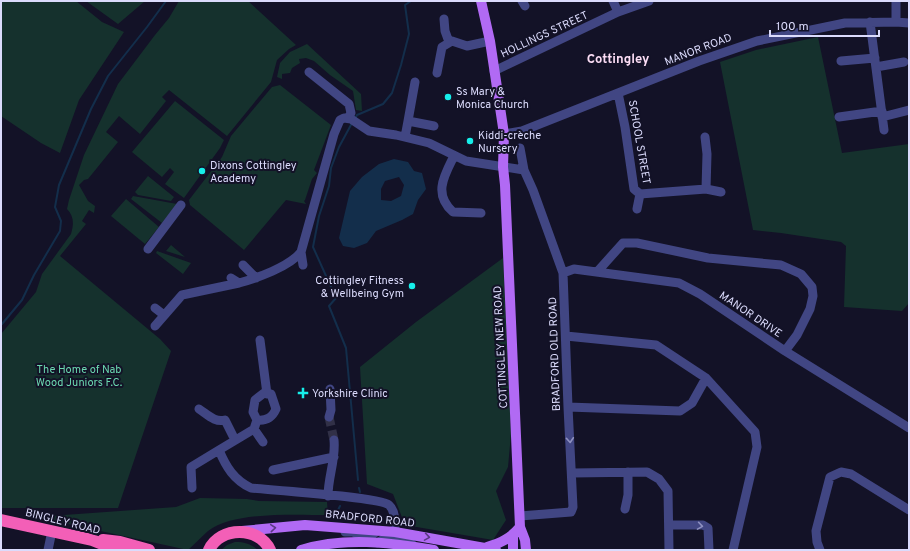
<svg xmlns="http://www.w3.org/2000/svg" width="910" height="551" font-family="Overpass,sans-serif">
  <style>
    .green { fill: #15312d }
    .water { fill: #132e4b; fill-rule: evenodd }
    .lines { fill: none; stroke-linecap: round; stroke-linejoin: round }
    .stream { stroke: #132e4b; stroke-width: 2 }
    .minor-tunnel { stroke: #313047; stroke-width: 9; stroke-dasharray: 9 4.5; stroke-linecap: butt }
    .minor { stroke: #414683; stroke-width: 9 }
    .major { stroke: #b16af4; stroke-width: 10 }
    .highway { stroke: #f35fb7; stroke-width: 12 }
    .oneway { stroke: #8e90c0 }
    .oneway2 { stroke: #5a3a83 }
    .poi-dot { fill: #16eeea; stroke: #131227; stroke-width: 1.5 }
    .labels { text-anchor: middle; stroke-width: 4; stroke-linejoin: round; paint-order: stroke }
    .street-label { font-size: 11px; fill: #dbdbfc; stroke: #131227 }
    .poi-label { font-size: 11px; fill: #dbdbfc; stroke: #131227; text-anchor: start }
    .park-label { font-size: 11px; fill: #6bd8b0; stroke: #131227 }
    .quarter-label { font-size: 13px; font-weight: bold; fill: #fcddf5; stroke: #131227 }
  </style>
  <rect width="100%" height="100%" fill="#131227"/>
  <!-- green -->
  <path class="green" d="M1,1H76L102,22L124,32L79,100L60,153L41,143L1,116Z
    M86,1H145L118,24Z
    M179,1H248L296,45L289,49L277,60L271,82L227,136L169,90L162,97L166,101L140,134L119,116L106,132L118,142L88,179L84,180L79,185L88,201L95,206L94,213L89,210L82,221L86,224L60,256L160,339L171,351L118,508H1V334L36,292L42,274L71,234C74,224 74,216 67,209L69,200L84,155L118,84L155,35L169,18Z
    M818,37L842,153L909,144V303L902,311L844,307L846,246L841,242L781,233L753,230L720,62L756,50Z
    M307,44L361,94L362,111L356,110L353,91L330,75L314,61L306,58L299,59L300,63L292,68L290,73L282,74V79L277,77L280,63L290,52Z
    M280,85L331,125L314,170L317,173L312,179L305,200L304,201L306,204L286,200L244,250L190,205L189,200L222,157L231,136L272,87Z
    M175,101L224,140L220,148L184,198L165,184L174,172L170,168L162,177L132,152Z
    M148,176L174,197L171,201L138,195L135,192Z
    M133,196L177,204L162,223L131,199Z
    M126,199L159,227L145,244L111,216Z
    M171,245L185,257L166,251Z
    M157,251L191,263L183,274L156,253Z
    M503,258L511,434L508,467L496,491L506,520L493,540L405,525L393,494L367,484L360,367L416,322Z
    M200,498L247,499L259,501L327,502L328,515C296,515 234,511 208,531C201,537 195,544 188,550L36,517L176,507Z
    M235,542C245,542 251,544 258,550H221L227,545Z"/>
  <!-- water -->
  <path class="water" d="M394,159L408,162L414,171L422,173L426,189L418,200L413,214L402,220L376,231L367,243L354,248L343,246L339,238L350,191L362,177L379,164ZM399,177L404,185L401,196L391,201L381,200V189L385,181Z"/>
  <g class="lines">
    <!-- stream -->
    <path class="stream" d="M355,119L357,115L383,104L392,93L401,65L409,34L405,5L411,1
      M352,123L339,147L331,168L329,186L319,216L313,247L336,298L329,306L346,348L358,480
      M1,324H2L22,300L34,275L60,231L61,221L55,207L59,185L91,109L108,76L147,27L166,1
      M359,488L360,492
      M335,516L340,506"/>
    <!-- minor-tunnel -->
    <path class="minor-tunnel" d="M329,417L334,440"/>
    <!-- minor -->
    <path class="minor" d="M522,1L525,6
      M613,1L618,12
      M444,19L445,31L449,42
      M870,22L884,130
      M896,22V1
      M841,61L875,58
      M876,67L904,62
      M494,71L618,12L649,1
      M309,72L349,104L351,113L348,118
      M437,73L442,47L452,41L467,46L490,41
      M618,93L625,127L634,189L640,194L706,189L707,154L705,137
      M839,117L882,111
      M882,117L909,110
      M408,121L415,82
      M504,134L522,131L699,61L757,41L845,23L896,22L909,23
      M405,137L408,121L434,126
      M520,148L524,170
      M454,156C444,176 433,194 453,212L481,213
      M706,189L721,192
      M637,209L640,194
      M148,249L181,205
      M301,252L303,265
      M243,265L256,278
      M597,272L623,243H637L708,258L781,265L801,274L812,287L813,296L810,309L797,335L785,351
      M563,273L574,269L679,283L700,294L785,351L909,428
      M231,278L239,283C257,278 289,267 301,252L334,134L340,120L344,118L351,119L369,131L396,135L429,143L466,161L524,170L533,190L563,273L568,407L573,507L571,512L520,516
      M155,308L164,315
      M155,326L182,295L239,283
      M566,336L656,345L706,378L755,432L757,447L733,550
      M260,340L267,394
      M568,407L680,411L692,403L706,378
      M199,409C207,414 215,423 225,420L235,440
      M329,417L331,410L330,389
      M257,420C266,421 272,418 276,409L271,394L264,393L255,400L253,412L257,420L254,429L219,450C226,467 234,480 251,488C271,490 380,497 389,505C396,511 395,524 395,532
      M254,429L263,442
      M273,470L334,457
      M572,473L647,472L659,479L668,491L669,550
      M192,488L191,467L219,450
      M328,496C328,477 336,459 334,440
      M625,509L628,495V472
      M669,525H703L708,528L709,550
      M345,532H353L363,537L365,541L377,531
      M377,543L395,532V538L412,544
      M48,550L52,531
      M820,550L817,542L816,531L830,477L841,472L851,474L909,510"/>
    <!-- major -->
    <path class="major" d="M481,1L490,41L504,134L503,167L505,185L520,527L525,540L526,550
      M242,531L305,525L395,532L496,550
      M487,547C501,543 511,538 520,527
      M301,550C343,537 390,542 434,550
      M513,550V535"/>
    <!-- highway -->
    <path class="highway" d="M1,520L92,540L118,550
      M103,540L120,542L149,550
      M209,550C220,526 259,526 270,550"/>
  </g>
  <!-- one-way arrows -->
  <defs><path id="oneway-chevron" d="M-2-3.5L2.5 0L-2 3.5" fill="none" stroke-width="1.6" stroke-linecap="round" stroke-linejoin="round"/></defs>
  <g class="oneway">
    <use href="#oneway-chevron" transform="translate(570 440) rotate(86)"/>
    <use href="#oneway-chevron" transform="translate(700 526) rotate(9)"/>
  </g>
  <g class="oneway2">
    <use href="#oneway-chevron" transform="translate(273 528) rotate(-5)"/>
    <use href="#oneway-chevron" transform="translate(427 537) rotate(9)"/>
  </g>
  <!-- markers -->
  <g class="poi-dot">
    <circle cx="448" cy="97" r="4"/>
    <circle cx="470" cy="141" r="4"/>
    <circle cx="202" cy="171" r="4"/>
    <circle cx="412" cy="286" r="4"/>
    <path d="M301 387h4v4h4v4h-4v4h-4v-4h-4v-4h4z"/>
  </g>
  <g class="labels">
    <!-- street labels -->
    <g class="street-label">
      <text transform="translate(544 34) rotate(-25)" y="4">HOLLINGS STREET</text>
      <text transform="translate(698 49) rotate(-21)" y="4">MANOR ROAD</text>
      <text transform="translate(640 142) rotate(80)" y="4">SCHOOL STREET</text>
      <text transform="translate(751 314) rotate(34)" y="4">MANOR DRIVE</text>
      <text transform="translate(500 347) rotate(-93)" y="4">COTTINGLEY NEW ROAD</text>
      <text transform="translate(554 354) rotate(-92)" y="4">BRADFORD OLD ROAD</text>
      <text transform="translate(370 518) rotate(6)" y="4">BRADFORD ROAD</text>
      <text transform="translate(63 521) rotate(14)" y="4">BINGLEY ROAD</text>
    </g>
    <!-- poi labels -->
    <g class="poi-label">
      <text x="456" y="95">Ss Mary &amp;<tspan x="456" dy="13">Monica Church</tspan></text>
      <text x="478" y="139">Kiddi-crèche<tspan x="478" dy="13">Nursery</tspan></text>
      <text x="210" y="169">Dixons Cottingley<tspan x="210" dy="13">Academy</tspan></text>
      <text x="404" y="284" text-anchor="end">Cottingley Fitness<tspan x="404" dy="13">&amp; Wellbeing Gym</tspan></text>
      <text x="312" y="397">Yorkshire Clinic</text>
    </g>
    <!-- park labels -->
    <g class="park-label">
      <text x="79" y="373">The Home of Nab<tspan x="79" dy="13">Wood Juniors F.C.</tspan></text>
    </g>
    <!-- quarter labels -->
    <g class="quarter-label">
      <text x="618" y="63">Cottingley</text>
    </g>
  </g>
  <!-- border -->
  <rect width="910" height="551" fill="none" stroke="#dbdbfc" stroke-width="4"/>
  <!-- scale -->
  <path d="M770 30v6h109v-6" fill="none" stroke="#dbdbfc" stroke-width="2"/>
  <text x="776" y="30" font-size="12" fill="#dbdbfc" stroke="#131227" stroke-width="3" paint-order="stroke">100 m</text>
</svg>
